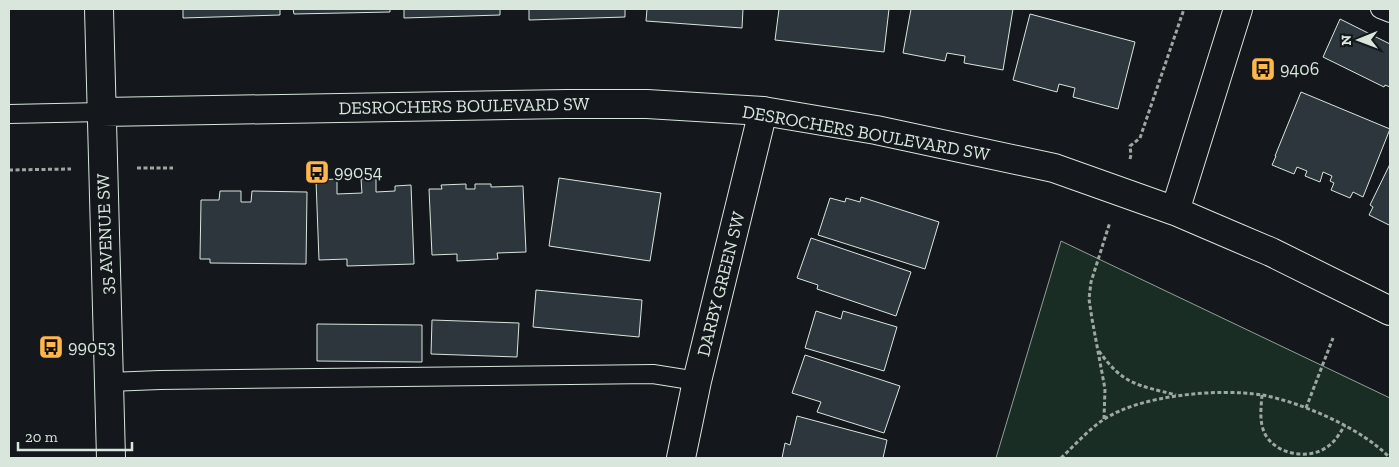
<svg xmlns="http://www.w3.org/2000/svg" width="1399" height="467" font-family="'Zilla Slab',serif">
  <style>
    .green { fill: #1a2d24; stroke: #939e99 }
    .building { fill: #2c363c; stroke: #d8e6dc }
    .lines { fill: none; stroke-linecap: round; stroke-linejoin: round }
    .service-casing { stroke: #d8e6dc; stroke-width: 20 }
    .minor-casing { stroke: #d8e6dc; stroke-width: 30 }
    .tertiary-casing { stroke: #d8e6dc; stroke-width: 30 }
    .path { stroke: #9da8a2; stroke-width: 3; stroke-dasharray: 4 2.5; stroke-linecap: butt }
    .service { stroke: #14181c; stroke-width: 18 }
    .minor { stroke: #14181c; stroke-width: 28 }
    .tertiary { stroke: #14181c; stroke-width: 28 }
    .labels { text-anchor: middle; stroke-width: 4; stroke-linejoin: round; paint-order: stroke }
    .poi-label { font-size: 18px; fill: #d8e6dc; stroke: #14181c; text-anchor: start }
    .street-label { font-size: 18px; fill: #d8e6dc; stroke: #14181c }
  </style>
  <rect width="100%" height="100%" fill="#14181c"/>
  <!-- green -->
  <path class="green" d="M1061,241L1390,398V458H996Z"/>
  <!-- building -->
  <path class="building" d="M183,9H280V15L183,18Z
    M293,9H390V12L294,14Z
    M404,9H500V15L404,18Z
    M529,9H625V17L529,20Z
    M647,9H743L742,28L646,21Z
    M779,9H889L884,52L775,40Z
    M911,9H1013L1003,70L964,63L965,56L947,53L945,61L903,53Z
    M1030,14L1135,42L1118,109L1073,97L1075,88L1059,84L1057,92L1013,80Z
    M1340,19L1390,44V87L1385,85L1384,87L1323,57Z
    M1301,92L1390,129L1363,197L1353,192L1350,198L1331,190L1334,183L1330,181L1332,176L1323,172L1320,182L1305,176L1307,171L1297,167L1294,174L1272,165L1276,156H1275Z
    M1390,164V223L1389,225L1369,215L1373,207L1370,205Z
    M376,178V192L395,191V186L411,185L414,264L347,266V259L319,260L316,180L337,179V194L362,193L361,179Z
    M559,178L661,193L650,261L549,246Z
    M466,184V189H475V184H491V187L523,186L526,252L497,253L498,259L457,261V254L432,255L429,189H442L441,185Z
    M220,191H241V202H251L252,191L307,192L306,264L210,263V259H200L201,200H219Z
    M861,197L939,222L925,269L818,235L830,198L845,202L846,198L860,202Z
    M811,238L911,272L896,316L817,289L818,285L797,278Z
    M536,290L642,300L639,337L533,327Z
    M816,311L841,319L843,311L897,327L884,371L805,348Z
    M432,320L519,323L517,357L431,354Z
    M317,324L422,325V362L317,361Z
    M805,355L900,386L884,433L817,412L821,402L792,393Z
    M797,416L887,440L883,458H782L785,443L790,445Z"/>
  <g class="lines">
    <defs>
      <path id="service" d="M1380,9L1390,13
        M9,114L102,112
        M109,382L160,380L653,374L697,381"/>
      <path id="minor" d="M681,458L697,381L763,111"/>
      <path id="tertiary" d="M99,9L111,458
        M102,112L566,104H647L763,111L876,130L1054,168L1175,211L1231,235L1271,252L1390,311
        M1175,211L1238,9"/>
    </defs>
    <!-- service casing -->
    <use href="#service" class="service-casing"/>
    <!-- minor casing -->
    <use href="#minor" class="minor-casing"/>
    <!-- tertiary casing -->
    <use href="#tertiary" class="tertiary-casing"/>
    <!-- path -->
    <path class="path" d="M1130,159L1131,155L1130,146L1140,138L1184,9
      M137,168H173
      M9,170L71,169
      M1099,351C1123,385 1138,385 1176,395
      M1262,395C1261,408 1259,422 1265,434C1276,455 1309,460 1327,447C1335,442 1340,433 1345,425
      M1306,408L1333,338
      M1104,419L1105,389L1092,319L1089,299L1091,282L1110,222
      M1061,458C1074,446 1088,430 1103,420C1139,395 1219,388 1262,395C1301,402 1363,429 1390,458"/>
    <!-- service -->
    <use href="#service" class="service"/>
    <!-- minor -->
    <use href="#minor" class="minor"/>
    <!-- tertiary -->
    <use href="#tertiary" class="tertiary"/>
  </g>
  <!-- icons -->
  <defs>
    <symbol id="bus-square" viewBox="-11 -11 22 22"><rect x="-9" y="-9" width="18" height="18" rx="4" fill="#ffb74d" stroke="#14181c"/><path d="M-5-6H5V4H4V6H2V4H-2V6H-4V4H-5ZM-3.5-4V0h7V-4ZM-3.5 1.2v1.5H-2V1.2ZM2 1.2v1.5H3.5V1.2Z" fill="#111"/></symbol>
  </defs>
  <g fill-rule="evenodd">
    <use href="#bus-square" x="1249" y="55" width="28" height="28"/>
    <use href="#bus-square" x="303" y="158" width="28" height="28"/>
    <use href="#bus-square" x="37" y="333" width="28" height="28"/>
  </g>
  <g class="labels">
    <!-- poi labels -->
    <g class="poi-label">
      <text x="1280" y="75">9406</text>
      <text x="334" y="178">99054</text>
      <text x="68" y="353">99053</text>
    </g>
    <!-- street labels -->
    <g class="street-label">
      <text transform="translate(464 106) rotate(-1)" y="6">DESROCHERS BOULEVARD SW</text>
      <text transform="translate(866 133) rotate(10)" y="6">DESROCHERS BOULEVARD SW</text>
      <text transform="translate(105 234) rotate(-92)" y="6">35 AVENUE SW</text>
      <text transform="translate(721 284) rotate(-76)" y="6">DARBY GREEN SW</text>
    </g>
  </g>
  <!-- border -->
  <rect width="1399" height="467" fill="none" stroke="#d8e6dc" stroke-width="20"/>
  <!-- north arrow -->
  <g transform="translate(1359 40) rotate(269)" stroke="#14181c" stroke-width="4" paint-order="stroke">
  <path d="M0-4L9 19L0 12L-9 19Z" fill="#d8e6dc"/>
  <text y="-8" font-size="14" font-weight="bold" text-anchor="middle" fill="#d8e6dc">N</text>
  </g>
  <!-- scale -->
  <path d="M18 442v8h114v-8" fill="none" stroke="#d8e6dc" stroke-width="2.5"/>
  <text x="25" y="442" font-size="15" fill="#d8e6dc" stroke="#14181c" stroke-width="4" paint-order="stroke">20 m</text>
</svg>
